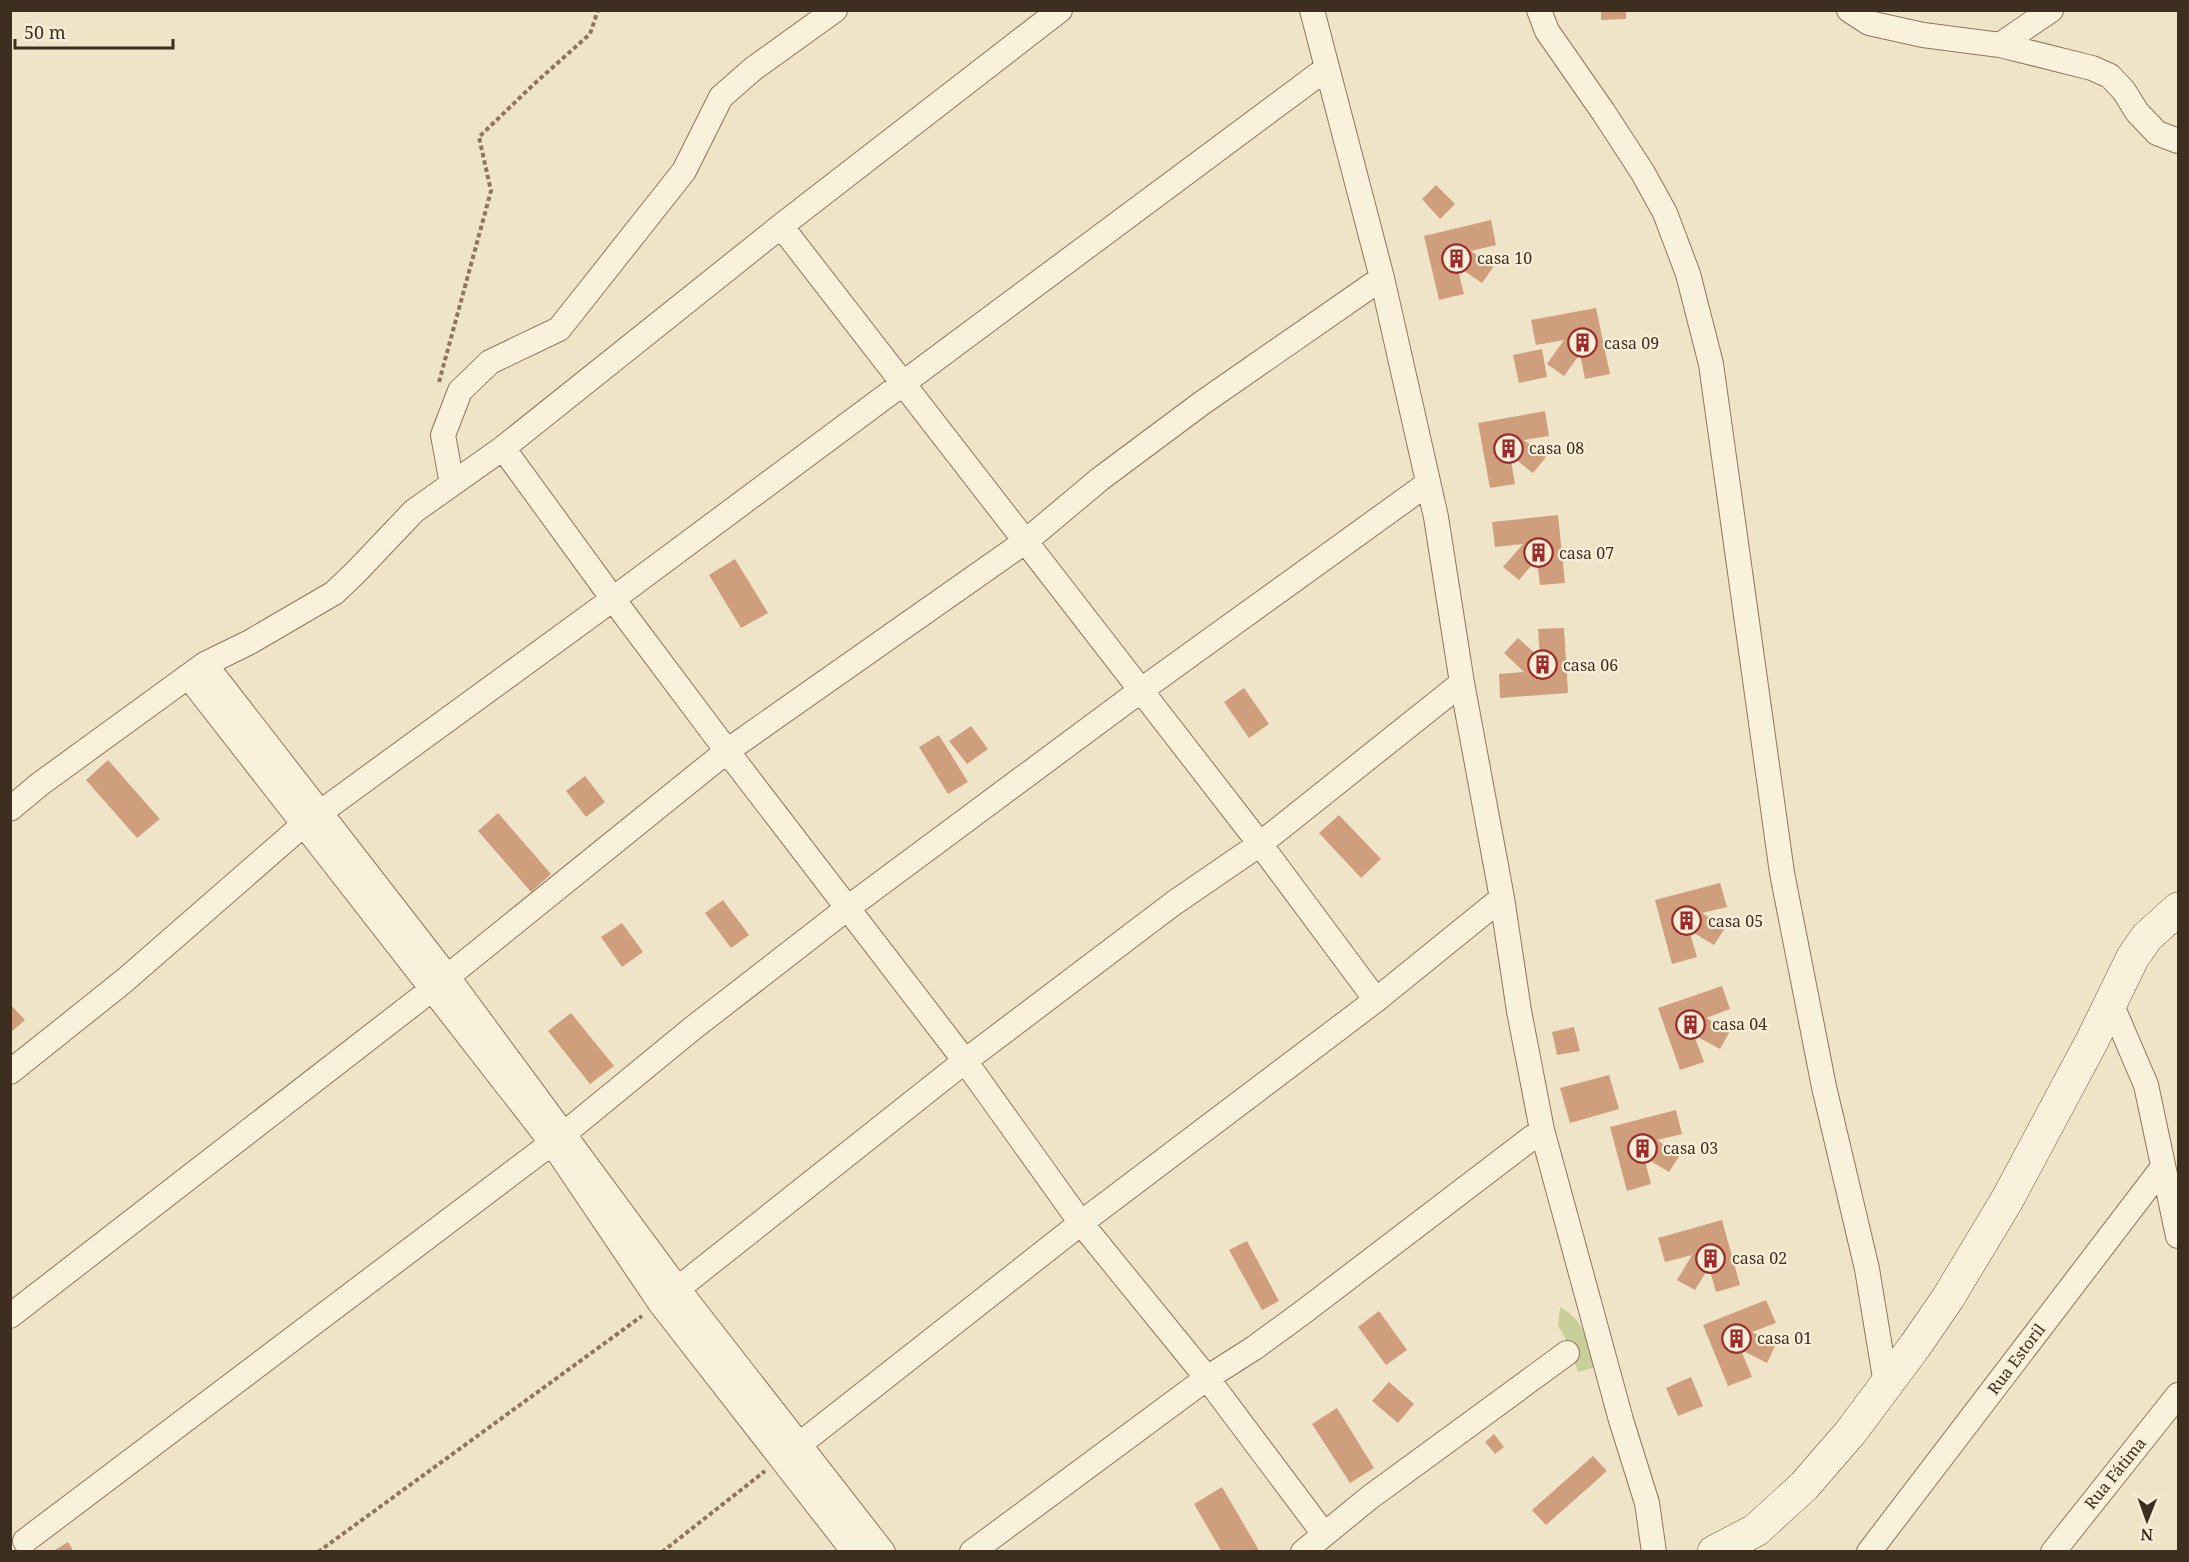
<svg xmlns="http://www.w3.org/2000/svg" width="2189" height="1562" font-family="'Noto Serif',serif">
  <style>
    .green { fill: #c9cf9b }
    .building { fill: #cf9f7d }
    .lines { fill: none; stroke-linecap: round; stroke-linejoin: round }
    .street-casing { stroke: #8d765c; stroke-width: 26 }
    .secondary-casing { stroke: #6f573f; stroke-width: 34 }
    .path { stroke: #8d765c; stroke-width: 4; stroke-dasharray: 4.5 3; stroke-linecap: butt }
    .street { stroke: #faf1dc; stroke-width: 24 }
    .secondary { stroke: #faf1dc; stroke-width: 33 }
    .labels { text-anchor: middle; stroke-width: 4.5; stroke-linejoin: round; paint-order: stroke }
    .poi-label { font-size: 16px; fill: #3d2e20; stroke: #f7eed8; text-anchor: start }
    .street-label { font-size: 16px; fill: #3d2e20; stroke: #f7eed8 }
  </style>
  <rect width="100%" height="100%" fill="#f0e4c8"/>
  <!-- green -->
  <path class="green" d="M1560,1307C1586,1322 1587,1340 1596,1367L1578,1372L1567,1341L1558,1326Z"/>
  <!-- building -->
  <path class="building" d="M1601,10H1626V19L1601,20Z
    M1436,185L1455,204L1440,219L1422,199Z
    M1491,220L1496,245L1471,251L1494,266L1482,283L1457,266L1464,294L1439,300L1424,236Z
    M1596,308L1610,374L1585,379L1580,354L1564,376L1547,364L1564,340L1536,345L1531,320Z
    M1542,349L1547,377L1519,383L1513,355Z
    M1545,411L1549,436L1524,440L1546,457L1533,473L1510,455L1515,484L1490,488L1478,423Z
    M1558,515L1565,583L1540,585L1537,559L1519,580L1503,567L1523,544L1495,547L1492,522Z
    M735,559L768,613L741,628L709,575Z
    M1564,628L1568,693L1500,698L1499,674L1524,672L1504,653L1518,638L1540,658L1538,629Z
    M1244,688L1269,724L1249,738L1224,702Z
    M971,726L988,749L967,764L949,741Z
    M939,735L968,782L948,794L919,747Z
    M108,760L160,819L137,838L86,780Z
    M585,776L605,802L586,817L566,791Z
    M498,813L551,874L531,892L478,831Z
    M1339,815L1381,859L1361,878L1319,833Z
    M1720,883L1727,907L1702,913L1725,928L1714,945L1689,930L1697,957L1672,964L1655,900Z
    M723,900L749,935L731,948L705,913Z
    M622,923L643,952L622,967L601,937Z
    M1722,986L1730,1009L1706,1018L1730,1031L1720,1049L1694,1035L1704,1062L1680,1070L1658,1008Z
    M10,1004L25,1020L10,1033Z
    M571,1013L614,1066L590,1084L548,1031Z
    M1574,1027L1580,1051L1557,1055L1552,1032Z
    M1609,1075L1619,1109L1570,1123L1560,1088Z
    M1676,1110L1682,1134L1657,1140L1680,1155L1669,1172L1644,1157L1651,1184L1627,1191L1610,1127Z
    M1722,1220L1740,1285L1716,1292L1709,1267L1695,1290L1677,1280L1692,1255L1665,1262L1658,1238Z
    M1247,1241L1279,1301L1262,1310L1229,1250Z
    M1766,1300L1776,1323L1752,1332L1776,1344L1767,1363L1741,1350L1752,1377L1728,1386L1703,1325Z
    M1379,1311L1407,1350L1386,1365L1358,1327Z
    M1691,1377L1703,1406L1678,1416L1666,1388Z
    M1389,1382L1414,1404L1398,1423L1372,1401Z
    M1337,1408L1374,1468L1350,1483L1312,1424Z
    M1494,1434L1504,1447L1495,1454L1485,1442Z
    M1593,1456L1607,1471L1546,1525L1532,1510Z
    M1222,1487L1260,1552H1222L1194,1504Z
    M68,1542L74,1552H52Z"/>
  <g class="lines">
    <defs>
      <path id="street" d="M1312,10L1382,278L1436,517L1462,683L1502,898L1519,1011L1542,1130L1621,1420L1647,1503L1654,1552
        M1539,10L1547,31L1604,113L1643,173L1665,213L1688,274L1711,364L1782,873L1824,1087L1867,1269L1886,1384
        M1849,10L1869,23L1923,35L2000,45L2092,68L2110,76L2124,91L2137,112L2157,133L2178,141
        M2000,45L2051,10
        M781,226L1260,844L1376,1000
        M503,448L613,599L727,751L965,1061L1081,1223L1207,1378L1324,1534
        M452,484L443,435L460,391L490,362L559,329L684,171L721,97L753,69L835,10
        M205,664L447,976L678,1289L883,1552
        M188,676L552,1143L660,1303L854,1552
        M10,809L40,784L205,664L250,642L334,593L356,572L414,511L503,448L781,226L1060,10
        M2110,1001L2146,1085L2178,1236
        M10,1072L124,981L303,825L613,599L1327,68
        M666,1298L965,1061L1174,903L1260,844L1462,683
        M10,1316L431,990L727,751L1026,541L1100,479L1202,403L1382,278
        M786,1455L1081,1223L1376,1000L1502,898
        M25,1541L565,1133L693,1028L849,907L1140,691L1427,484
        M972,1552L1207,1378L1254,1348L1302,1313L1542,1130
        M1303,1552L1369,1498L1567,1353
        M1869,1552L2163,1167
        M2053,1552L2178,1395"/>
      <path id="secondary" d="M1714,1552L1756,1530L1804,1486L1850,1433L1915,1346L1948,1298L2007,1200L2092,1041L2133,957L2147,937L2178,909"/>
    </defs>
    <!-- street casing -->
    <use href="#street" class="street-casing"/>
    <!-- secondary casing -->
    <use href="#secondary" class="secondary-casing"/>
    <!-- path -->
    <path class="path" d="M439,382L491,191L479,137L533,85L590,34L598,10
      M318,1552L642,1316
      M662,1552L765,1471"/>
    <!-- street -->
    <use href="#street" class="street"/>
    <!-- secondary -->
    <use href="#secondary" class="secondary"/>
  </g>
  <!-- icons -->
  <defs>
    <symbol id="building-ring" viewBox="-11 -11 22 22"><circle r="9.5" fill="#f7eed8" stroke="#9e2a2b" stroke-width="1.5"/><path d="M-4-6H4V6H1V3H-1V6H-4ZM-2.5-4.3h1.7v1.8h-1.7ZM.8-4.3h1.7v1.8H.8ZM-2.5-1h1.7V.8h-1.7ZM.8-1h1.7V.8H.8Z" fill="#9e2a2b"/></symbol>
  </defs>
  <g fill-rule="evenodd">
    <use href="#building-ring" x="1440" y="242" width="33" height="33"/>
    <use href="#building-ring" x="1566" y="326" width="33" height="33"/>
    <use href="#building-ring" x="1492" y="432" width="33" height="33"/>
    <use href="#building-ring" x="1522" y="536" width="33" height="33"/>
    <use href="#building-ring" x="1526" y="648" width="33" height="33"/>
    <use href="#building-ring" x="1670" y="904" width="33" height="33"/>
    <use href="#building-ring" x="1674" y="1008" width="33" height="33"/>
    <use href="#building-ring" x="1626" y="1132" width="33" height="33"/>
    <use href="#building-ring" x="1694" y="1242" width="33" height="33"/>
    <use href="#building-ring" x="1720" y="1322" width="33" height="33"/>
  </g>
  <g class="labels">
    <!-- poi labels -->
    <g class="poi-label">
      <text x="1477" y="264">casa 10</text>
      <text x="1604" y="349">casa 09</text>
      <text x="1529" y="454">casa 08</text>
      <text x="1559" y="559">casa 07</text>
      <text x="1563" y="671">casa 06</text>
      <text x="1708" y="927">casa 05</text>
      <text x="1712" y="1030">casa 04</text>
      <text x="1663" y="1154">casa 03</text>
      <text x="1732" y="1264">casa 02</text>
      <text x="1757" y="1344">casa 01</text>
    </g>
    <!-- street labels -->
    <g class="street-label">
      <text transform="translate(2016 1359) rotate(-53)" y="6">Rua Estoril</text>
      <text transform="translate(2115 1473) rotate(-51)" y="6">Rua Fátima</text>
    </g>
  </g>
  <!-- border -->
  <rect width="2189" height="1562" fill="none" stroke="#3d2e20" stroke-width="24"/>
  <!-- north arrow -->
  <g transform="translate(2147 1520) rotate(181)" stroke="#f7eed8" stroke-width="4.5" paint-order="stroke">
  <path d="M0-4.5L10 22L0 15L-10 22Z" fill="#3d2e20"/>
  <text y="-9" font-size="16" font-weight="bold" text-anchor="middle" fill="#3d2e20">N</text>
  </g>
  <!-- scale -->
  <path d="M15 39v9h158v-9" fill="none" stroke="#3d2e20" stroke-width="3"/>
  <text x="24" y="39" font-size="18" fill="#3d2e20" stroke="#f7eed8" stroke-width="4.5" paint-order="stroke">50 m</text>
</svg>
